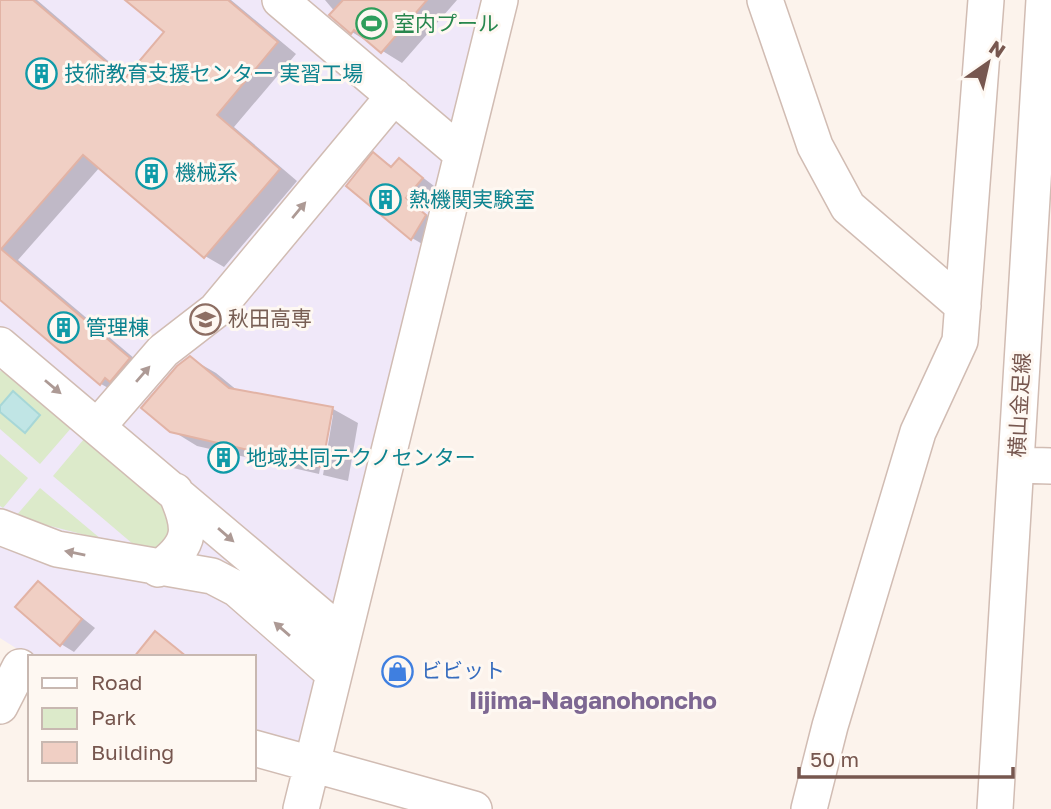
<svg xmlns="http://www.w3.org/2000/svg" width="1051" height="809" font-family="'Golos Text','Noto Sans JP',sans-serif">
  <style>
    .education { fill: #f0e8f9 }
    .green { fill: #dceaca }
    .water { fill: #c0e5e5; stroke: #a7d7d7; stroke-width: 2 }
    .shadow { fill: #0003 }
    .building { fill: #f0cfc4; stroke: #e2b3a5; stroke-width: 2 }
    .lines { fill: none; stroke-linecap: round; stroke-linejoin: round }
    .minor-casing { stroke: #d1bcb3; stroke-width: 38 }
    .minor { stroke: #fff; stroke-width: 35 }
    .oneway { fill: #ad9a95 }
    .labels { text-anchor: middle; stroke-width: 6; stroke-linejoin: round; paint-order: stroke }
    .leisure-label { font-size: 21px; fill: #27864d; stroke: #fef8f2; text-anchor: start }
    .culture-label { font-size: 21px; fill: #0d838f; stroke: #fef8f2; text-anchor: start }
    .education-label { font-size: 21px; fill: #785e54; stroke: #fef8f2; text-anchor: start }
    .street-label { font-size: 21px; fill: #77574f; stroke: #fef8f2 }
    .shop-label { font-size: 21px; fill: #366cbe; stroke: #fef8f2; text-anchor: start }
    .quarter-label { font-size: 24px; font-weight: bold; fill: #7d6792; stroke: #fef8f2 }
  </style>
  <rect width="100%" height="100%" fill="#fcf3ec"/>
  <!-- education -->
  <path class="education" d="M0,0H485L306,755L254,736V657H30L0,638Z"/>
  <!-- green -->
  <path class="green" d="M0,371L8,372L72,427L40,464L0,429Z
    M84,439L167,509L171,534L163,546L140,550L53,476Z
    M0,454L28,478L3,508L0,506Z
    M40,488L101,539L15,517Z"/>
  <!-- water -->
  <path class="water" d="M13,391L40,415L25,433L0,412V406Z"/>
  <!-- shadow -->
  <path class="shadow" d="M0,0H37L128,78L166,32L128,0H231L296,54L234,127L297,181L224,267L205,256L100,167L18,260L148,370L119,394L101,384L0,298Z
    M325,0H457L402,63L352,32Z
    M374,154L393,167L400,160L434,186L417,207L438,224L424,245L412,238Z
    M190,358L216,373L238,391L333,409L358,423L348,481L323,475L333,415H330L319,474L197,446L171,430Z
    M38,583L95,628L74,652L61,644Z"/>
  <!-- building -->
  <path class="building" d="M0,0H33L125,78L164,32L125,0H228L278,42L217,115L280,169L204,258L83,155L1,249L130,358L110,382L105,378L100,385L0,300Z
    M343,0H427L381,53L354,30L351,34L329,15Z
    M373,152L391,167L399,158L423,178L406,198L426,215L411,240L346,186Z
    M190,356L229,388L333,407L322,467L170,432L141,408L177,366Z
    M38,581L82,619L60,646L15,607Z
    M155,631L187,657H134Z"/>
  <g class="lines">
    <defs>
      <path id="minor" d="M280,0L462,154
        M765,0L815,146L848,207L963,306
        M0,345L343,635
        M98,426L163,351L216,310L394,96
        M1016,465L1051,466
        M0,527L57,549L212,576L237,589L333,673
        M158,569C193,544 192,528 175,491
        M0,706L20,667
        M254,748L474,809
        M301,809L500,0
        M809,809L830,726L918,432L960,341L986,0
        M995,809L1044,0"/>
    </defs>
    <!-- minor casing -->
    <use href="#minor" class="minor-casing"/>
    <!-- minor -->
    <use href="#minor" class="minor"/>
  </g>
  <!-- one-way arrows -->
  <defs><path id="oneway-solid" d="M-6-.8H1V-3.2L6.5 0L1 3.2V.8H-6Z" transform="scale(1.75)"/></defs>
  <g class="oneway">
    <use href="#oneway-solid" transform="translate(299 210) rotate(-50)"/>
    <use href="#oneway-solid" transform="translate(143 374) rotate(-49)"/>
    <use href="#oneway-solid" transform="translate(53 387) rotate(40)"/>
    <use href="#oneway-solid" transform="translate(226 535) rotate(41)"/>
    <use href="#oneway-solid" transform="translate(75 553) rotate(-169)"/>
    <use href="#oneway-solid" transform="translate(282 629) rotate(-139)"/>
  </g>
  <!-- icons -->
  <defs>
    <symbol id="stadium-ring" viewBox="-11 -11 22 22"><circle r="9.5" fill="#fef8f2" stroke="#2e9e5b" stroke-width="1.5"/><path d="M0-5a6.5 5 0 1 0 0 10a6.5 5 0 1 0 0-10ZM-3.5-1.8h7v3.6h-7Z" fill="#2e9e5b"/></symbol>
    <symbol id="building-ring" viewBox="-11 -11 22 22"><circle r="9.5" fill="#fef8f2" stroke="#0f9aa8" stroke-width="1.5"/><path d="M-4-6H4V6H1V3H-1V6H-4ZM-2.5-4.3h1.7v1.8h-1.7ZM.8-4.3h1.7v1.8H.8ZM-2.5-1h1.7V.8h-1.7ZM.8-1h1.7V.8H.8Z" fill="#0f9aa8"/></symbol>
    <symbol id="university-ring" viewBox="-11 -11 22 22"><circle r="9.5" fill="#fef8f2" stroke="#8d6e63" stroke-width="1.5"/><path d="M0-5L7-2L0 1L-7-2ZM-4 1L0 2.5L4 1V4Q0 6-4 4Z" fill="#8d6e63"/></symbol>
    <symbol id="shop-ring" viewBox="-11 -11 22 22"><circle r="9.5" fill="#fef8f2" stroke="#3f7fe0" stroke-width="1.5"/><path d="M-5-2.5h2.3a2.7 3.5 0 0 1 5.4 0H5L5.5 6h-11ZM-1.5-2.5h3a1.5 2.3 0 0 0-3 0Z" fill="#3f7fe0"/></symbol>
  </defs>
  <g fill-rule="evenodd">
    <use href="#stadium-ring" x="354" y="6" width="35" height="35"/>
    <use href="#building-ring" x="24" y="56" width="35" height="35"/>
    <use href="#building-ring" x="134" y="156" width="35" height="35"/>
    <use href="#building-ring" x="368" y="182" width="35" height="35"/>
    <use href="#university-ring" x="188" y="302" width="35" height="35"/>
    <use href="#building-ring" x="46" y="310" width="35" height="35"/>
    <use href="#building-ring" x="206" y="440" width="35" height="35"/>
    <use href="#shop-ring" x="380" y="654" width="35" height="35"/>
  </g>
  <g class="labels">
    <!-- leisure labels -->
    <g class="leisure-label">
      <text x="394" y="31">室内プール</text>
    </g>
    <!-- culture labels -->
    <g class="culture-label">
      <text x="64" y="81">技術教育支援センター 実習工場</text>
      <text x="175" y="180">機械系</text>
      <text x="409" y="207">熱機関実験室</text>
      <text x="86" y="335">管理棟</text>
      <text x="246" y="465">地域共同テクノセンター</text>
    </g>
    <!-- education labels -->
    <g class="education-label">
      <text x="228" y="326">秋田高専</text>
    </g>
    <!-- street labels -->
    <g class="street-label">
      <text transform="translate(1020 405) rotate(-87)" y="7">横山金足線</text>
    </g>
    <!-- shop labels -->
    <g class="shop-label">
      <text x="421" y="678">ビビット</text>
    </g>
    <!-- quarter labels -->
    <g class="quarter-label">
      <text x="593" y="709">Iijima-Naganohoncho</text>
    </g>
  </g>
  <!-- legend -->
  <rect x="28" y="655" width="228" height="126" fill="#fef8f2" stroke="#c8b8b1" stroke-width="2"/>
  <rect x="42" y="678" width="35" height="10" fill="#ffffff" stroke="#c8b8b1" stroke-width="2"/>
  <text x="91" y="690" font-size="21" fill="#77574f">Road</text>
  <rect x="42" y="708" width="35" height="21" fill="#dceaca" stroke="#c8b8b1" stroke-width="2"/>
  <text x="91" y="725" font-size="21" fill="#77574f">Park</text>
  <rect x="42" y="742" width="35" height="21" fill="#f0cfc4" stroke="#c8b8b1" stroke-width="2"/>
  <text x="91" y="760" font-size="21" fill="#77574f">Building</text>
  <!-- north arrow -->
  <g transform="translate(988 63) rotate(34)" stroke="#fef8f2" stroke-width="5" paint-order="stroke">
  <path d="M0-5L12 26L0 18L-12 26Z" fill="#77574f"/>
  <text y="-10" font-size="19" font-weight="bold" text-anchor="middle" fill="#77574f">N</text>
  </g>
  <!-- scale -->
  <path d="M799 767v10h214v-10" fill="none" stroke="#77574f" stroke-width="3.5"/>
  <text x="810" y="767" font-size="21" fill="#77574f" stroke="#fef8f2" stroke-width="5" paint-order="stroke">50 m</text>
</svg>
